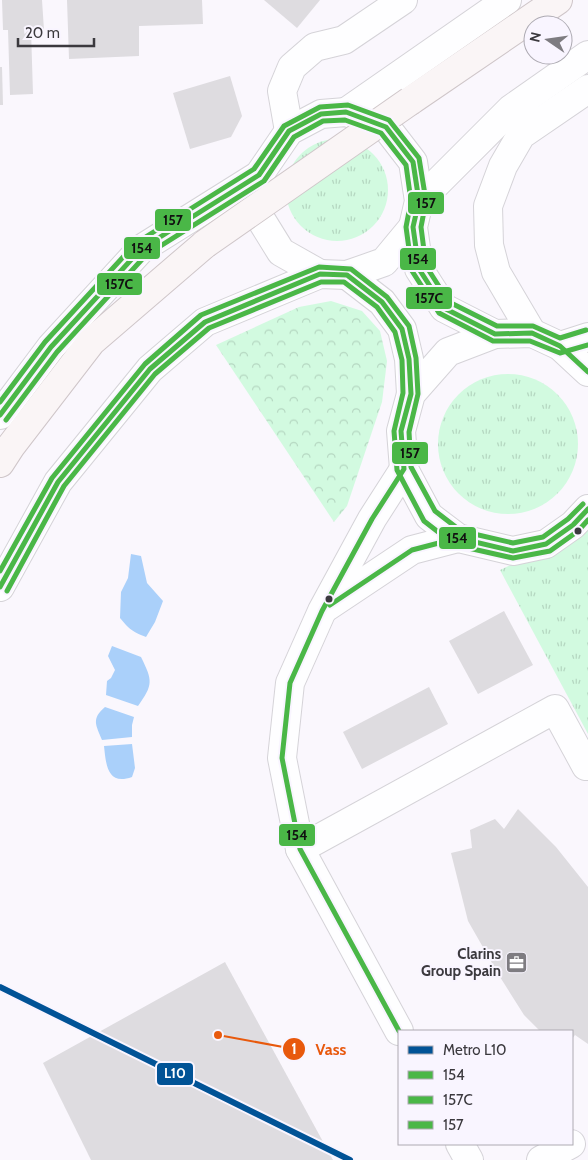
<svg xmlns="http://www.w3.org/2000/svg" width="588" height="1160" font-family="Cabin,sans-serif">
  <defs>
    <pattern id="grass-tufts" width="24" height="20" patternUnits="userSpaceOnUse" patternTransform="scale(1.25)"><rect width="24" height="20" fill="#d2fae0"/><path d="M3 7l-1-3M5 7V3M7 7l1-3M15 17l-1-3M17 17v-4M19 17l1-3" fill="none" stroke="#b5d7c1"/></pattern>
    <pattern id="park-crowns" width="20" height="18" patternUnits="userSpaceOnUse" patternTransform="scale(1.25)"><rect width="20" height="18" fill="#d2fae0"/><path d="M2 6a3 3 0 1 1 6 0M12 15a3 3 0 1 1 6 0" fill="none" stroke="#b5d7c1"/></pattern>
  </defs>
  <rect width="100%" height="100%" fill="#faf7fd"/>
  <g fill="url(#grass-tufts)">
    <circle cx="337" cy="190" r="51"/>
    <circle cx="508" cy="444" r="70"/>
    <path d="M588,528v206l-88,-164z"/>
  </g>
  <path fill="url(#park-crowns)" d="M331,301l31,10 18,20 7,30 -5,41 -35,104 -13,16 -118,-177 83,-38z"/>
  <g fill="#aad0fa">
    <path d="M131,554l10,2 6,27 16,18 -8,21 -9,15c-6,-2 -16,-7 -20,-12 -2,-2 -4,-5 -6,-7l1,-26 7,-14z"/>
    <path d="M112,646l29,11c12,24 12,28 -3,49l-32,-11 1,-14 4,-3 4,-8 -7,-14z"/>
    <path d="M105,707l29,10 -2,8v12l-30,3c-6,-15 -11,-21 3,-33z"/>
    <path d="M132,744l3,24 -3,9c-25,9 -26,-13 -28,-31z"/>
  </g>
  <g fill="#dedce0">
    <path d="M2,0h40l2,30h-13l2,64 -23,1 -2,-65h-5z"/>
    <path d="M67,0h135l1,24 -64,2v30l-70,3z"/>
    <path d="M264,0h56l-23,28z"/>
    <path d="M0,67h2l1,38h-3z"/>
    <path d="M230,76l12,40 -11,21 -41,12 -17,-56z"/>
    <path d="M504,611l29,54 -55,29 -29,-53z"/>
    <path d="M429,687l19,37 -86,45 -19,-37z"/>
    <path d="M518,809l38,38 32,40v157l-13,-9 -3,4v-8h-32l-16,-16 -24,-38 -32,-56 -17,-68 21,-5 -2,-18 25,-11 9,10z"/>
    <path d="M225,962l108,198h-242l-48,-97z"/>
  </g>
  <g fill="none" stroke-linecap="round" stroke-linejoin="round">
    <defs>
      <g id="minor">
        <path d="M346,112l161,-112"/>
        <path d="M289,131l-7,-40 10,-24 23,-20 29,-7 59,-40"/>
        <path d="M259,184l1,34 21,34 39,22"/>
        <path d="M419,201l92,-92 77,-54"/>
        <path d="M347,275l35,27 20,27 7,30 2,35"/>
        <path d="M532,333l-36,-61 -7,-27 -1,-39 15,-40 18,-31 67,-46"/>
        <path d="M560,346l28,-9"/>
        <path d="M588,372l-28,-26 -28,-13 -37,1 -47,18 -37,42 -10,37 3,38 25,47 29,22 55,13 33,-7 27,-19 15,-16"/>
        <path d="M0,415l51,-68 90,-98 118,-74 30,-44 32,-17 25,-2 40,15 27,35 6,39 -6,26 6,42 25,39 51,26"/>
        <path d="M0,587l58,-105 92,-113 55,-47 115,-48 27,1 37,-13 29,-35"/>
        <path d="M325,608l87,-58 46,-12"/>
        <path d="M300,849l255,-140 31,57"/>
        <path d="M399,1031l-99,-182 -18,-91 8,-75 32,-72 50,-92 32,-50"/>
        <path d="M460,1144l9,16"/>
        <path d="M541,1160l30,-16"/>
      </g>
      <g id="major">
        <path d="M410,101l148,-101"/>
        <path d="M0,463l11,-17 80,-104 114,-98"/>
      </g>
    </defs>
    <use href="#minor" stroke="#d5d3d8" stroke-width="30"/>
    <use href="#major" stroke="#cfc6c9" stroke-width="30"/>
    <use href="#minor" stroke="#fefeff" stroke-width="28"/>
    <use href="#major" stroke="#faf5f6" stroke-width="28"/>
    <defs>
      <path id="major-bridge" d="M205,244l205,-143"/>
    </defs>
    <use href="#major-bridge" stroke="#cfc6c9" stroke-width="30" stroke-linecap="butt"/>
    <use href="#major-bridge" stroke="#faf5f6" stroke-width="28"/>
    <defs>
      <g id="bus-1">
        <path d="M0,415l51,-68 90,-98 118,-74 30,-44 32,-17 25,-2 40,15 27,35 6,39 -6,26 6,42 25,39 51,26 37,-1 28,13 28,26"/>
        <path d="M0,587l58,-105 92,-113 55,-47 115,-48 27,1 35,27 20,27 7,30 2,35 -10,37 3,38 -32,50 -50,92 -32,72 -8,75 18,91 99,182"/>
        <path d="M330,605l82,-55 46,-12 55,13 33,-7 27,-19 15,-16"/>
      </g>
      <g id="bus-2">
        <path d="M6,420l51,-68 89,-97 118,-74 30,-44 29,-16 22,-1 36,13 25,32 5,36 -5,26 6,44 27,42 54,28h37l30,12 28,-8"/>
        <path d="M7,591l57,-105 91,-112 54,-46 112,-46h23l33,25 18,25 7,28 1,33 -9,38 3,39 27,51 31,24 58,13 37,-7 28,-20 10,-11"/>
      </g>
      <g id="bus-3">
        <path d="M0,402l45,-60 91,-99 118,-74 30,-43 36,-19 28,-2 41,15 30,38 7,43 -5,26 5,39 23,36 48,24h36l27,12 26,-8"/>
        <path d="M0,571l52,-93 93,-114 56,-49 118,-48 32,2 36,28 22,29 7,32 2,36 -9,38 2,35 24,44 26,20 52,12 30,-6 25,-18 15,-15"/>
      </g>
    </defs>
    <use href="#bus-1" stroke="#f9f5ff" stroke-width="9"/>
    <use href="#bus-2" stroke="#f9f5ff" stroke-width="9"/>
    <use href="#bus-3" stroke="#f9f5ff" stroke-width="9"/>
    <use href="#bus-1" stroke="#4ab747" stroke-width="5"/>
    <use href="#bus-2" stroke="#4ab747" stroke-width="5"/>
    <use href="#bus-3" stroke="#4ab747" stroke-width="5"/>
    <defs>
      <path id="metro-1" d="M0,987l350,173"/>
    </defs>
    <use href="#metro-1" stroke="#f9f5ff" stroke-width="10"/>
    <use href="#metro-1" stroke="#015396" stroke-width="6"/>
  </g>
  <defs>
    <symbol id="office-square" viewBox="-11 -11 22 22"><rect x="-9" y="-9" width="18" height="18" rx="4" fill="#7e7c81" stroke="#f9f5ff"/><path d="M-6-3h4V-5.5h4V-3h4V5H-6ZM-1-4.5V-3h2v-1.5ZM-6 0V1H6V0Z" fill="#fff"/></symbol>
  </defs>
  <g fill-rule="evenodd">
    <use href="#office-square" x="504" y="950" width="25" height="25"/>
  </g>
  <g fill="#3b393e" stroke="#f9f5ff" stroke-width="2">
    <circle cx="578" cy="531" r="4.5"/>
    <circle cx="329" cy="599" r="4.5"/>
  </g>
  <g text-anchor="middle" stroke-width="4" stroke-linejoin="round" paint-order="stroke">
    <g font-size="15" font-weight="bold" fill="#3b393e" stroke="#f9f5ff" text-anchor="end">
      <text x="501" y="959">Clarins<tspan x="501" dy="17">Group Spain</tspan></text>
    </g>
  </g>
  <path fill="none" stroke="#e8590c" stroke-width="2" d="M218 1035L294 1049"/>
  <g fill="#e8590c" stroke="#f9f5ff" stroke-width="2">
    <circle cx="218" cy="1035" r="5"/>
    <circle cx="294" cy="1049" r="12"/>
  </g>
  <g font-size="15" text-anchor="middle" font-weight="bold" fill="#fff">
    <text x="294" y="1054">1</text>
  </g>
  <g font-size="16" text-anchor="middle" font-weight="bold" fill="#e8590c" stroke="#f9f5ff" stroke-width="4" stroke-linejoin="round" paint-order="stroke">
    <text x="331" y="1055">Vass</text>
  </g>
  <g stroke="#f9f5ff" stroke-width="2">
    <rect x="407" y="191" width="38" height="24" rx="5" fill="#4ab747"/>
    <rect x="154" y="208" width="38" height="24" rx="5" fill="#4ab747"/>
    <rect x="123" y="236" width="38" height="24" rx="5" fill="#4ab747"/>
    <rect x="399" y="247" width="38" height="24" rx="5" fill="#4ab747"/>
    <rect x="96" y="272" width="47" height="24" rx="5" fill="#4ab747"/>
    <rect x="405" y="286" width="48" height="24" rx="5" fill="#4ab747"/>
    <rect x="391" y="441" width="38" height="24" rx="5" fill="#4ab747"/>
    <rect x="438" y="526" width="39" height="24" rx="5" fill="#4ab747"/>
    <rect x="278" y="823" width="38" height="24" rx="5" fill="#4ab747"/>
    <rect x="156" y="1062" width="38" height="24" rx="5" fill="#015396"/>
  </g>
  <g font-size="14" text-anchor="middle" font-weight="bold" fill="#fff">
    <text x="175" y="1078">L10</text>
  </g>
  <g font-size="14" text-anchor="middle" font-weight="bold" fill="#111">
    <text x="426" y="208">157</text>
    <text x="173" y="225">157</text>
    <text x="142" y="253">154</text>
    <text x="418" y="264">154</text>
    <text x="119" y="289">157C</text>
    <text x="429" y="303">157C</text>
    <text x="410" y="458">157</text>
    <text x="457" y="543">154</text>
    <text x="297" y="840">154</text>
  </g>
  <rect x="398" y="1030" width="175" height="115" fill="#f9f5ff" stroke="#adaab2"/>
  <rect x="408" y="1046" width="25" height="8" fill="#015396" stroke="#adaab2"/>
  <text x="443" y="1055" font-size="15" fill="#3b393e">Metro L10</text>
  <rect x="408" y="1071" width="25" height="8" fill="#4ab747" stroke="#adaab2"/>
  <text x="443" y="1080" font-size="15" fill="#3b393e">154</text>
  <rect x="408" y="1096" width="25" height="8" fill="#4ab747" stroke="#adaab2"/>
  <text x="443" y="1105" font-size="15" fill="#3b393e">157C</text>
  <rect x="408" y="1121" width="25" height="8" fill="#4ab747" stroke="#adaab2"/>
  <text x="443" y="1130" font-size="15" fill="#3b393e">157</text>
  <g transform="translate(548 40) rotate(283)"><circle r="24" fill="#f9f5ff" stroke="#adaab2"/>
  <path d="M0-4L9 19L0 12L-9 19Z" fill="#7e7c81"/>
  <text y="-8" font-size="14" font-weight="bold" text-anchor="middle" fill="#3b393e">N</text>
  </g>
  <path d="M18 38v8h76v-8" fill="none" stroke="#3b393e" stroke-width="2.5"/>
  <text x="25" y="38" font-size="15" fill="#3b393e" stroke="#f9f5ff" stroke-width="4" paint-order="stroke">20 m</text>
</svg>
